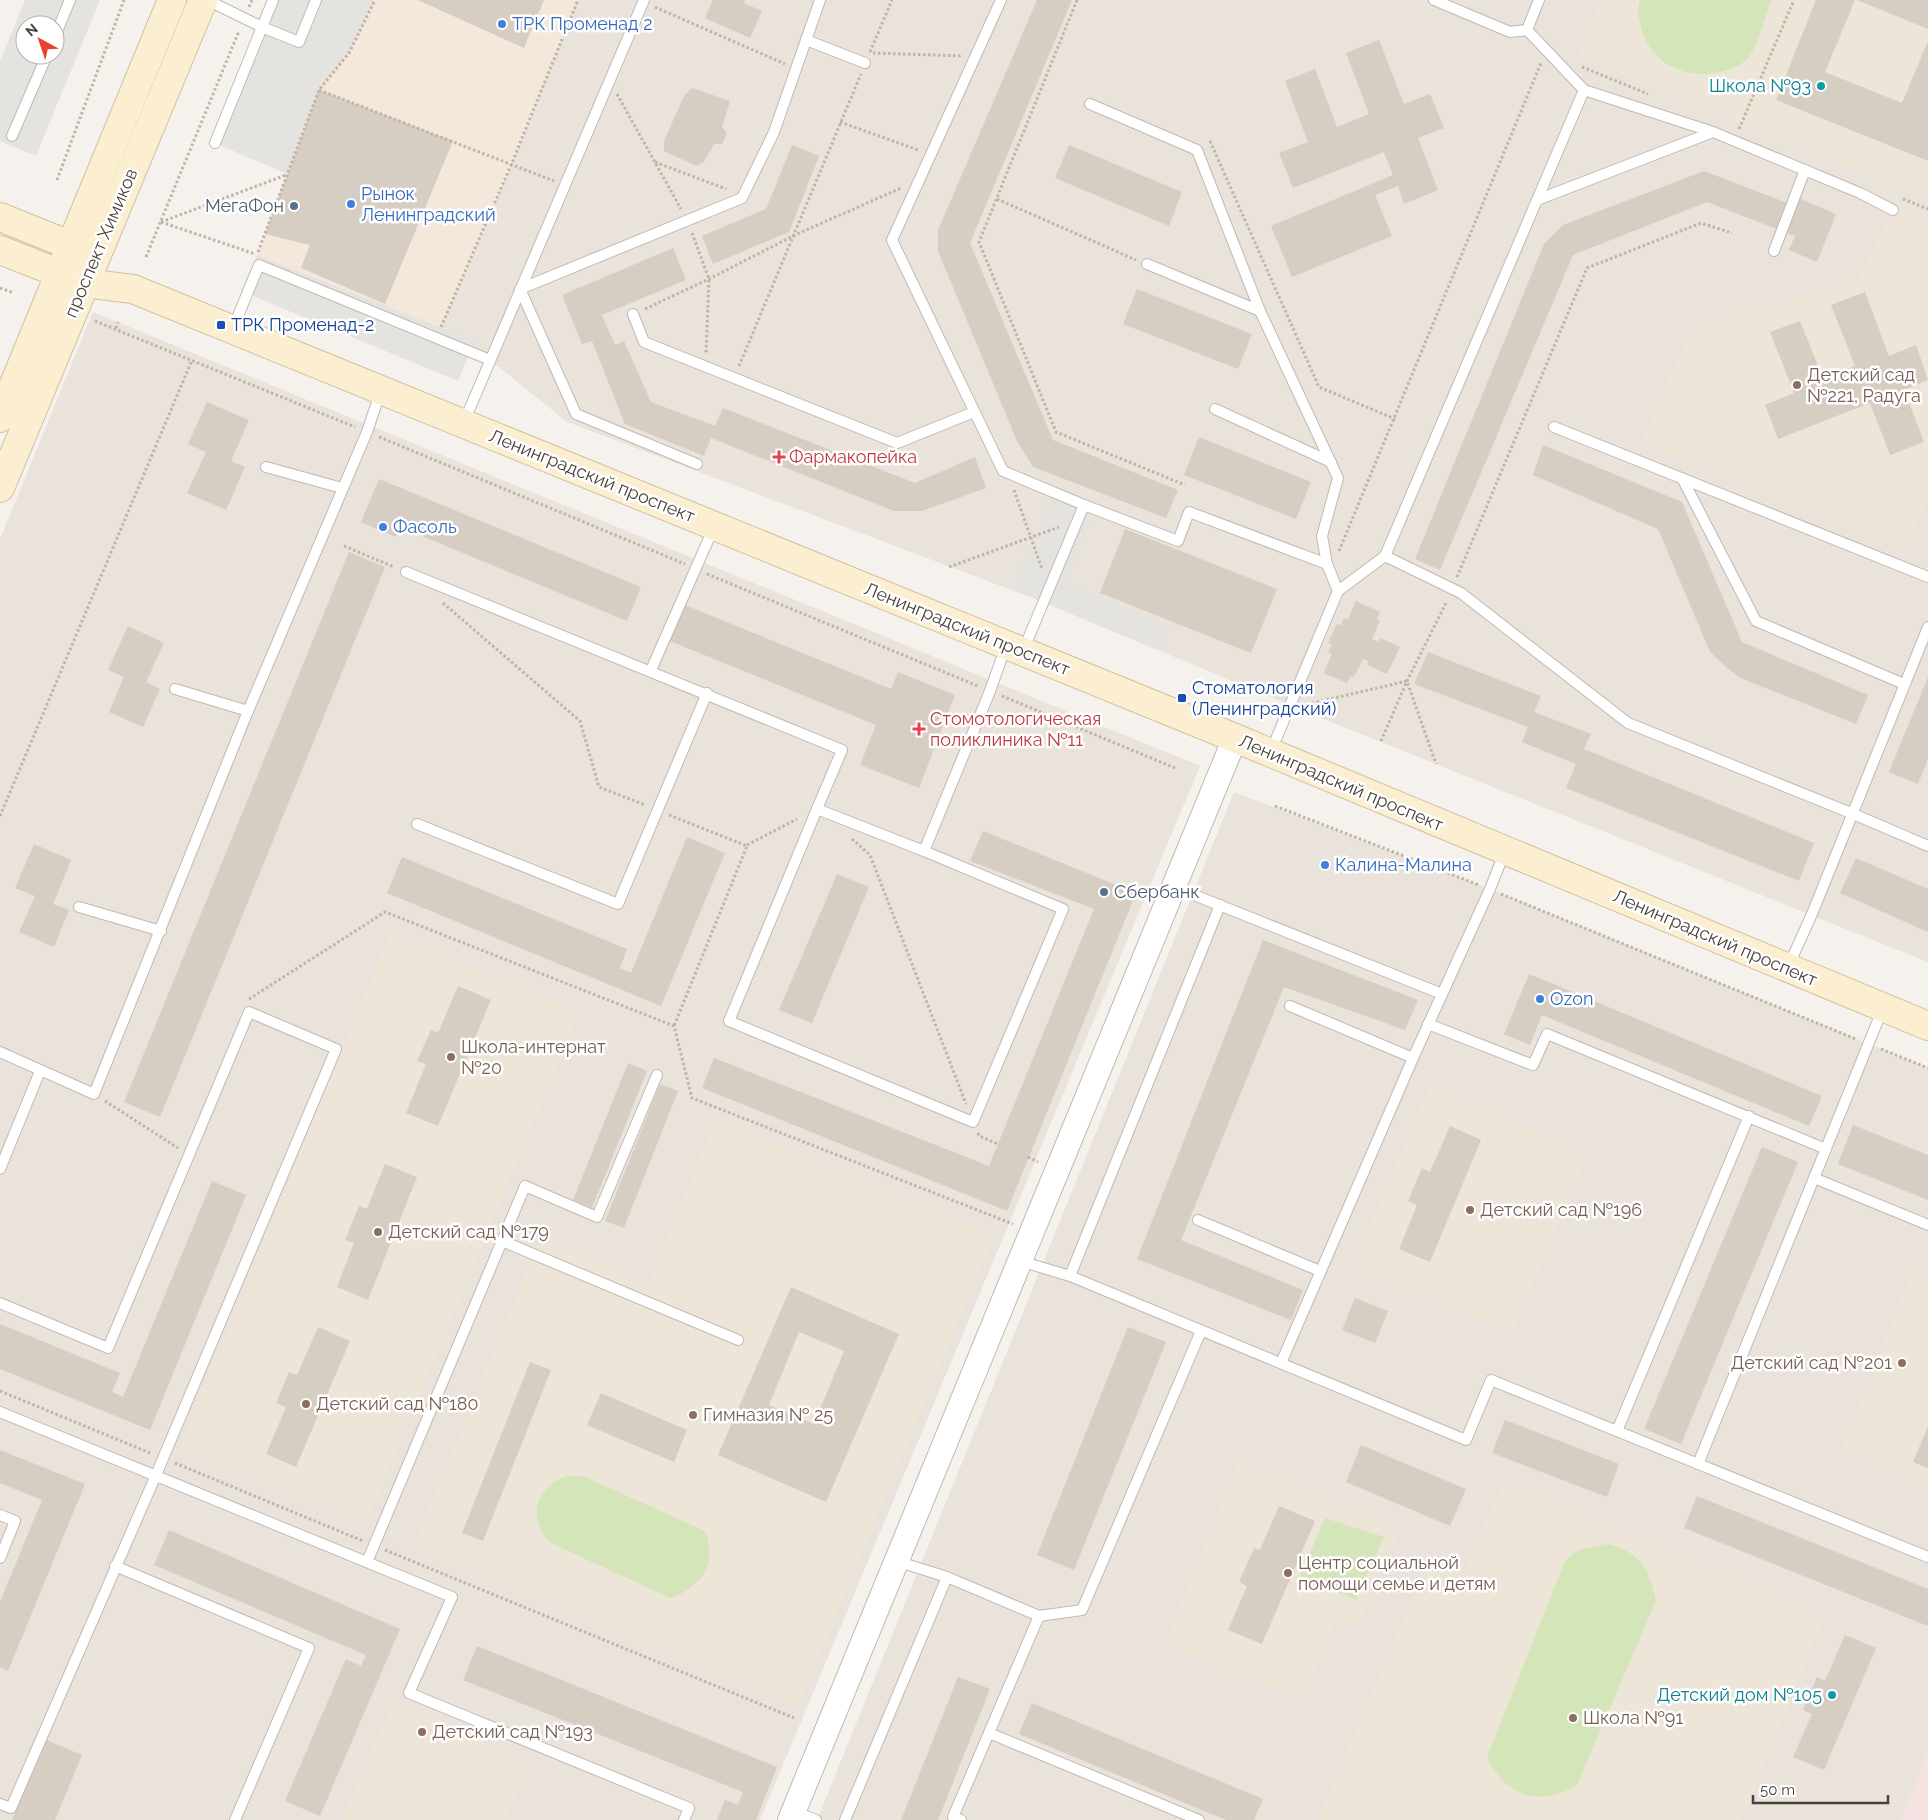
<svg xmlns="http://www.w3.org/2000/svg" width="1928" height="1820" font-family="Raleway,sans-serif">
  <rect width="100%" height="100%" fill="#f5f2ed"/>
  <g fill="#e9e3db">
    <path d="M578,0h1350v962l-617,-248 -268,-112 -476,-180 -77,-62 -50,-30 71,-165z"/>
    <path d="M93,312l1107,454 -440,1054h-760v-1281z"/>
    <path d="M1234,792l256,97 438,179v752h-1111z"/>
  </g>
  <path fill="#f4e8db" d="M375,0h203l-138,330 -183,-75 62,-165 30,-37z"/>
  <g fill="#ede5d8">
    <path d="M1601,0h327v201l-350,-145z"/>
    <path d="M1894,208l34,12v279l-23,52 -264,-108 51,-115 166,-49z"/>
    <path d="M390,934l190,77 -214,512 -186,-77z"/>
    <path d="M1430,1086l158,68 -77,180 -159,-68z"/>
    <path d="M716,1119l278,116 -196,471 -385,-159 127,-308 108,45z"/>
    <path d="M1913,1269l15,6v210l-87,-34z"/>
    <path d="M1239,1462l162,66 -43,98 -22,-8 -33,83 -139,-56z"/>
    <path d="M1504,1481l321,134 -84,205h-423l113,-266 34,15z"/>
    <path d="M394,1701l137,61 -26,58h-164z"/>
  </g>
  <path fill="#f4e3e2" d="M1928,1753v67h-28z"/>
  <g fill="#d5e5ba">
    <path d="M1640,0h132c-6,13 -15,47 -23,57 -8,9 -18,13 -29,15 -36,8 -71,-9 -79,-46 -3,-10 -5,-16 -1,-26z"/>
    <path d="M568,1475l17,2 120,54c13,34 -4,56 -35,67l-119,-55c-18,-16 -20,-41 -1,-58 5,-4 12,-7 18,-10z"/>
    <path d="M1325,1518l59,19 -28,63 -56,-24z"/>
    <path d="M1607,1544c34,8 42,25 49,57l-79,184c-37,24 -73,10 -90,-28l78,-196 13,-11z"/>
  </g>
  <g fill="#e5e3e0" fill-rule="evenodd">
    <path d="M25,0h75l-64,156 -36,-15v-80zM25,25h30v30h-30z"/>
    <path d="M273,0h102l-26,53 -30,37 -32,84 -72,-31z"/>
    <path d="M257,255l218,86 -17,40 -217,-90z"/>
    <path d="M1051,498l42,18 -28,67 105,44 -10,24 -148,-62z"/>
  </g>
  <g fill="#d6cdc3" fill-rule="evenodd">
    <path d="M418,0h126l-20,48z"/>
    <path d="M713,0h32l-1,3 18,8 -12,27 -45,-20z"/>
    <path d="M1037,0h35l-102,243 83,197 125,50 -12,28 -133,-51 -16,-26 -79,-190v-21z"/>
    <path d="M1816,0h39l-30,72 77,31 26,-62v120l-152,-61z"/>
    <path d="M1857,0h71v29z"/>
    <path d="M1379,40l25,64 26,-10 14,34 -26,10 20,52 -34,14 -6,-18 -23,9 17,41 -100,41 -21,-51 122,-51 -9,-23 -91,36 -14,-35 29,-11 -23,-61 30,-12 22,58 32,-13 -23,-61z"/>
    <path d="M692,88l38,13 -8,26 5,6 -5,11h-8l-10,18 -7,4 -33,-15v-10l20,-45z"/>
    <path d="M319,90l134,51 -68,163 -84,-36 9,-23 -45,-11z"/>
    <path d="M792,145l27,11 -30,76 -76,32 -11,-28 64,-27z"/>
    <path d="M1069,145l113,47 -13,34 -114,-48z"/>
    <path d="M1704,171l88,34 4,-8 40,17 -19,48 -28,-12 6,-14 -88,-34 -134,53 -133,315 -25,-11 129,-315 19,-19z"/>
    <path d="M673,248l13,32 -84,35 13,30 9,-4 27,61 64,24 8,-18 192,75 60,-26 11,31 -64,23h-28l-183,-73 -7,18 -79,-32 -33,-83 -10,3 -20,-49z"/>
    <path d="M1137,289l115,45 -14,35 -115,-45z"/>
    <path d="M1865,292l24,64 27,-11 12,35 -24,10 20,52 -34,13 -20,-52 -92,36 -13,-34 29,-12 -24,-61 30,-11 23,57 32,-12 -24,-61z"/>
    <path d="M207,402l42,18 -18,41 14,6 -19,43 -39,-17 19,-41 -18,-8z"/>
    <path d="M1199,437l112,45 -15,37 -112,-44z"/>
    <path d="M1543,445l139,57 60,140 126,53 -12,29 -116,-46 -14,-11 -16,-15 -52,-123 -125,-54z"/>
    <path d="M379,479l262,108 -14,34 -227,-94 -4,10 -35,-15z"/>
    <path d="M1125,529l152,60 -26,64 -151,-60z"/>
    <path d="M349,552l36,15 -225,550 -36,-15z"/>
    <path d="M1356,601l24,11 -3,7 3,1 -8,19 6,3 2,-4 20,9 -13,27 -20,-9 2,-4 -6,-2 -9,18 -3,-1 -4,7 -23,-10 8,-19 -4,-2 4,-8 -4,-1 9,-19 4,1 3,-7 4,1z"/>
    <path d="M685,605l206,84 7,-17 57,23 -36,93 -59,-23 16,-40 -206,-84z"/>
    <path d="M128,626l36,17 -18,39 14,7 -17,38 -34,-15 15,-35 -16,-7z"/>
    <path d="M1428,652l113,44 -7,16 57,22 -7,15 230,94 -15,38 -233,-93 10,-24 -54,-22 6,-15 -114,-43z"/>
    <path d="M1928,677v82l-10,25 -29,-12z"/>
    <path d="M983,831l153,62 -129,318 -305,-123 12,-30 275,108 105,-257 -124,-48z"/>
    <path d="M687,837l38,16 -64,153 -274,-113 15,-36 225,92 -7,19 11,5z"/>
    <path d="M34,844l37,16 -18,44 16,6 -15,37 -35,-15 16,-36 -20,-8z"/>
    <path d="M1856,858l72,31v43l-88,-39z"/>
    <path d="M837,874l32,13 -57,136 -33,-13z"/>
    <path d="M1263,940l155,60 -13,30 -121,-43 -103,253 122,50 -12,30 -154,-61z"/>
    <path d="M1529,974l293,122 -13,30 -267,-111 -12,30 -26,-11z"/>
    <path d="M458,986l33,14 -53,126 -32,-13 20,-49 -9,-3 14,-31 7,3z"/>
    <path d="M628,1063l19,8 -55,137 -19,-8z"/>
    <path d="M660,1084l18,7 -54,137 -19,-7z"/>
    <path d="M1853,1125l75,30v45l-90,-36z"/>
    <path d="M1450,1126l31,14 -51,122 -31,-13 18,-44 -9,-4 14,-33 8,4z"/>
    <path d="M1762,1147l36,15 -117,282 -37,-15z"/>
    <path d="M385,1164l32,13 -49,123 -31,-13 17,-44 -9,-3 14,-34 8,3z"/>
    <path d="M212,1181l34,14 -96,235 -150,-61v-45l120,49 -8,19 11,5z"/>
    <path d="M791,1287l108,47 -73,168 -108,-47zM799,1332l45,19 -30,73 -45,-19z"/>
    <path d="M1355,1298l33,13 -13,32 -33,-13z"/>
    <path d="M318,1327l32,14 -54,126 -30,-13 20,-47 -10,-4 13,-31 8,3z"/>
    <path d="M1128,1327l38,15 -92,228 -37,-15z"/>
    <path d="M530,1362l21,8 -68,171 -21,-8z"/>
    <path d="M601,1393l86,37 -13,32 -87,-37z"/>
    <path d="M1505,1420l114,44 -12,33 -115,-44z"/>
    <path d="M1928,1426v42l-15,-6z"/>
    <path d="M1361,1445l105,44 -16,37 -104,-44z"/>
    <path d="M0,1450l85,34 -77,187 -8,-4v-65l42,-102 -42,-17z"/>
    <path d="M1697,1496l231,93v37l-244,-98z"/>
    <path d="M1279,1506l36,15 -53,123 -34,-14 19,-44 -8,-4 15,-34 6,2z"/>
    <path d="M169,1530l231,99 -80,187 -35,-15 61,-142 15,7 5,-11 -212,-90z"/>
    <path d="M1845,1635l31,13 -52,122 -31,-13 19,-43 -9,-4 14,-33 8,4z"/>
    <path d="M477,1646l300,121 -21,53h-39l8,-20 13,5 5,-13 -280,-112z"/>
    <path d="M958,1677l32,12 -52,131h-37z"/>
    <path d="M1032,1703l231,96 -9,21h-28l-207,-86z"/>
    <path d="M46,1740l36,15 -27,65h-43z"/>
  </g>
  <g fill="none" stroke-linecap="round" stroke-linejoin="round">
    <defs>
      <g id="service">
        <path d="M207,0l55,27 37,15 17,-42"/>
        <path d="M1001,0l-109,240 111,231 81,34 -61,146"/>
        <path d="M1434,0l76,32 17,-2"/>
        <path d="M55,36l15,-36"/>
        <path d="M806,40l59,23"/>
        <path d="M1584,90l129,42"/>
        <path d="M1090,104l107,46 63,161 78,167 -16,58 5,28 11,27"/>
        <path d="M12,136l35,-81"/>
        <path d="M215,143l58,-143"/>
        <path d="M1537,200l47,-110 -57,-60 12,-30"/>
        <path d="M1774,251l31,-81"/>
        <path d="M1147,264l113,47"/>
        <path d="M633,314l11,28 253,101 77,-31"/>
        <path d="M233,328l26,-63 231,95"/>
        <path d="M1215,409l116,53"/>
        <path d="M464,422l180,-422"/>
        <path d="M1554,427l374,150"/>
        <path d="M697,464l-121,-50 -56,-125 222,-91 32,-66 46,-132"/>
        <path d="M266,467l76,21"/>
        <path d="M1682,478l74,143 148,63"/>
        <path d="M1084,505l94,36 11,-29 138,52"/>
        <path d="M1385,556l76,37 167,130 223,90 77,33"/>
        <path d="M406,572l436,178 -25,59 107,42 66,-160 16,-45"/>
        <path d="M651,670l63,-143"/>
        <path d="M175,689l73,22"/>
        <path d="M1271,751l67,-160 47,-35 152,-356 176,-68 147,61 33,17"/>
        <path d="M817,809l-88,212 244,101 90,-213 -139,-58"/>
        <path d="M417,824l201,80 89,-211"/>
        <path d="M1174,887l268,107"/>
        <path d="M79,907l82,24"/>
        <path d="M1788,967l24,-53 116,-287"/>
        <path d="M1290,1006l123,52"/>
        <path d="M1428,1024l105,41 14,-31 279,115"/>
        <path d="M0,1052l94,42 154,-383 119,-279 14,-42"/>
        <path d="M0,1169l40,-98"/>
        <path d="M1814,1178l114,47"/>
        <path d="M1198,1220l122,51"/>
        <path d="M502,1241l23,-55 72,31 60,-142"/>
        <path d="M1020,1261l50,15 396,164 25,-60 437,177"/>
        <path d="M1070,1276l150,-371"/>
        <path d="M0,1303l108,45 141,-336 87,37 -180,426 -145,333 -11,-4"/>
        <path d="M1281,1363l132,-305 77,-169 15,-38"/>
        <path d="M0,1412l452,185 -43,96 280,115 -5,12"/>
        <path d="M1617,1431l132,-315"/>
        <path d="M1698,1464l185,-456"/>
        <path d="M0,1515l15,6 -15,37"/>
        <path d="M896,1561l51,16 92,39 43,-6 119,-279"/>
        <path d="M367,1562l135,-321 236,99"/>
        <path d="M115,1566l194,82 -74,172"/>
        <path d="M989,1733l210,87"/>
        <path d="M793,1811l23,9"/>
        <path d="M845,1820l102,-243"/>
        <path d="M961,1820l-8,-3 86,-201"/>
      </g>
      <path id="tertiary" d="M790,1820l445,-1082"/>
      <g id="secondary">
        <path d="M0,217l87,35"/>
        <path d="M0,250l84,33 49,6 1102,449 693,288"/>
        <path d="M0,418l172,-418"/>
        <path d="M0,488l203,-488"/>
      </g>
    </defs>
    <use href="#service" stroke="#c0b9b0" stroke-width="12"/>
    <use href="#tertiary" stroke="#c0b9b0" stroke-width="26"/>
    <use href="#secondary" stroke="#d1c1a0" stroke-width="30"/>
    <g stroke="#c1b4a2" stroke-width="3" stroke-dasharray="2.5 2.5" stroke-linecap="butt">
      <path d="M1077,0l-98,242 77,190 129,53"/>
      <path d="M249,7l3,-7"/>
      <path d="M655,7l130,57"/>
      <path d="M870,52l22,-52"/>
      <path d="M873,53l89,3"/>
      <path d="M1582,67l66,27"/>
      <path d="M319,90l235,91"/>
      <path d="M617,94l64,115"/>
      <path d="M840,122l78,28"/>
      <path d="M1739,129l55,-129"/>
      <path d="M1210,141l109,246 76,32"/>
      <path d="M655,162l71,27"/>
      <path d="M57,180l67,-180"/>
      <path d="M997,199l139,61"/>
      <path d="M1903,199l25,10"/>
      <path d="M161,222l94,32"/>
      <path d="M161,222l125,-47"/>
      <path d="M692,233l17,46 -3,74"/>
      <path d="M258,252l61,-162 30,-37 26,-53"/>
      <path d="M146,257l93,-226"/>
      <path d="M0,288l14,5"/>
      <path d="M645,309l64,-30 86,-44 106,-47"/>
      <path d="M95,321l260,106"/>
      <path d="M441,327l70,-162 67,-165"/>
      <path d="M116,328l2,-6"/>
      <path d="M739,366l122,-292"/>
      <path d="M379,437l306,127"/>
      <path d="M1014,490l28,79"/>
      <path d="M344,546l50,21"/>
      <path d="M1339,551l202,-488"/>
      <path d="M949,567l110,-40"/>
      <path d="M707,574l271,112"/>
      <path d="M1457,577l130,-309 114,-45 31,10"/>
      <path d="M443,603l137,118 19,66 46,18"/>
      <path d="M1002,696l173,72"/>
      <path d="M1311,714l2,-11 94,-22 29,83"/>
      <path d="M1381,741l26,-60 40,-80"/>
      <path d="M1275,806l204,79"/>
      <path d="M669,815l78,31 -73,180"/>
      <path d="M0,816l192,-456"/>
      <path d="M852,839l18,16 96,249"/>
      <path d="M747,845l50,-26"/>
      <path d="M1501,894l355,145"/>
      <path d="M249,999l136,-87 289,114 18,72 321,126"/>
      <path d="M1881,1049l47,19"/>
      <path d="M105,1101l73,47"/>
      <path d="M978,1133l1,3 19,8"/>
      <path d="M1028,1157l10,5"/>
      <path d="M0,1391l150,62"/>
      <path d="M175,1463l188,78"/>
      <path d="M385,1550l409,168"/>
    </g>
    <use href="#service" stroke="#fff" stroke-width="10"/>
    <use href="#tertiary" stroke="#fff" stroke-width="24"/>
    <use href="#secondary" stroke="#fbeed1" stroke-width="28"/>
  </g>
  <g fill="#3f7fe0" stroke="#fff" stroke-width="2">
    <circle cx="502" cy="24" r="5"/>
    <circle cx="351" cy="204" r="5"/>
    <circle cx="383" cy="527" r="5"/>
    <circle cx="1325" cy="865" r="5"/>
    <circle cx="1540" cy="999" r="5"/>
  </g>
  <g fill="#0f9aa8" stroke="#fff" stroke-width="2">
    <circle cx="1821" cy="86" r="5"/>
    <circle cx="1832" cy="1695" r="5"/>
  </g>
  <g fill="#5c6f8a" stroke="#fff" stroke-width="2">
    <circle cx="294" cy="206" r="5"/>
    <circle cx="1104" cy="892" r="5"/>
  </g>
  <g fill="#1a4fb4" stroke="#fff" stroke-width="2">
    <rect x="216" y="320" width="10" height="10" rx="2.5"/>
    <rect x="1177" y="693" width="10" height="10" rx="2.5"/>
  </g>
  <g fill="#8d6e63" stroke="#fff" stroke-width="2">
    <circle cx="1797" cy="385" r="5"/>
    <circle cx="451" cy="1057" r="5"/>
    <circle cx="1470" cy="1210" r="5"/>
    <circle cx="378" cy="1232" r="5"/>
    <circle cx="1902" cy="1363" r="5"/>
    <circle cx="306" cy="1404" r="5"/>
    <circle cx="693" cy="1415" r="5"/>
    <circle cx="1288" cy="1573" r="5"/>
    <circle cx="1573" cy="1718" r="5"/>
    <circle cx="422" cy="1732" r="5"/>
  </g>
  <g fill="#e0444e" stroke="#fff" stroke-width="2">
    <path d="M776.5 449.5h5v5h5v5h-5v5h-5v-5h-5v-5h5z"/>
    <path d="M916.5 721.5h5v5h5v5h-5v5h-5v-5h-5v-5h5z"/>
  </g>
  <g text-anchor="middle" stroke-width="5" stroke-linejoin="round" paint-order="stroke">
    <g font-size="18" fill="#366cbe" stroke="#fff" text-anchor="start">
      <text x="512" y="30">ТРК Променад 2</text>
      <text x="361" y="200">Рынок<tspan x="361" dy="21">Ленинградский</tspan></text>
      <text x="393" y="533">Фасоль</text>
      <text x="1335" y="871">Калина-Малина</text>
      <text x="1550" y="1005">Ozon</text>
    </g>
    <g font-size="18" fill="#0d838f" stroke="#fff" text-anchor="end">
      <text x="1811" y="92">Школа №93</text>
      <text x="1822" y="1701">Детский дом №105</text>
    </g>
    <g font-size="18" fill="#4e5e75" stroke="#fff" text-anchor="end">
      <text x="284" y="212">МегаФон</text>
      <text x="1114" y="898" text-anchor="start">Сбербанк</text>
    </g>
    <g font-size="18" fill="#49423b" stroke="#fff">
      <text transform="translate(101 243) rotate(-67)" y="6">проспект Химиков</text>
      <text transform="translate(592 476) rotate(22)" y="6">Ленинградский проспект</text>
      <text transform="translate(967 629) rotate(22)" y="6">Ленинградский проспект</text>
      <text transform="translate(1341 783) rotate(23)" y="6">Ленинградский проспект</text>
      <text transform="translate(1715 938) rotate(23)" y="6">Ленинградский проспект</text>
    </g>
    <g font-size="18" fill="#164399" stroke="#fff" text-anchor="start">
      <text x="231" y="331">ТРК Променад-2</text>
      <text x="1192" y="694">Стоматология<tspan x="1192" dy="21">(Ленинградский)</tspan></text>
    </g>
    <g font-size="18" fill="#785e54" stroke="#fff" text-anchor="start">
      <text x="1807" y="381">Детский сад<tspan x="1807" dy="21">№221, Радуга</tspan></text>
      <text x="461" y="1053">Школа-интернат<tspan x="461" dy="21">№20</tspan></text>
      <text x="1480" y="1216">Детский сад №196</text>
      <text x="388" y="1238">Детский сад №179</text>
      <text x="1892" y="1369" text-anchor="end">Детский сад №201</text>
      <text x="316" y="1410">Детский сад №180</text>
      <text x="703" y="1421">Гимназия № 25</text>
      <text x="1298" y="1569">Центр социальной<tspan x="1298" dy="21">помощи семье и детям</tspan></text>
      <text x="1583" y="1724">Школа №91</text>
      <text x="432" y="1738">Детский сад №193</text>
    </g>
    <g font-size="18" fill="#be3a42" stroke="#fff" text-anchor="start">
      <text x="789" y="463">Фармакопейка</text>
      <text x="930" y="725">Стомотологическая<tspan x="930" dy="21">поликлиника №11</tspan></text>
    </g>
  </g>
  <g transform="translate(40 40) rotate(320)"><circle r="24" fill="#ffffff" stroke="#b6b3b1"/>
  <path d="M0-4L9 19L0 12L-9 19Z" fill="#e93e30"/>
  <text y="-8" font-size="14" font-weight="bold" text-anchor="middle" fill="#49423b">N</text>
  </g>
  <path d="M1753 1795v8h135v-8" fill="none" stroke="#49423b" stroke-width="2.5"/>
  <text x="1760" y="1795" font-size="15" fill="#49423b" stroke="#ffffff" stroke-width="4" paint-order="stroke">50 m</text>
</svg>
